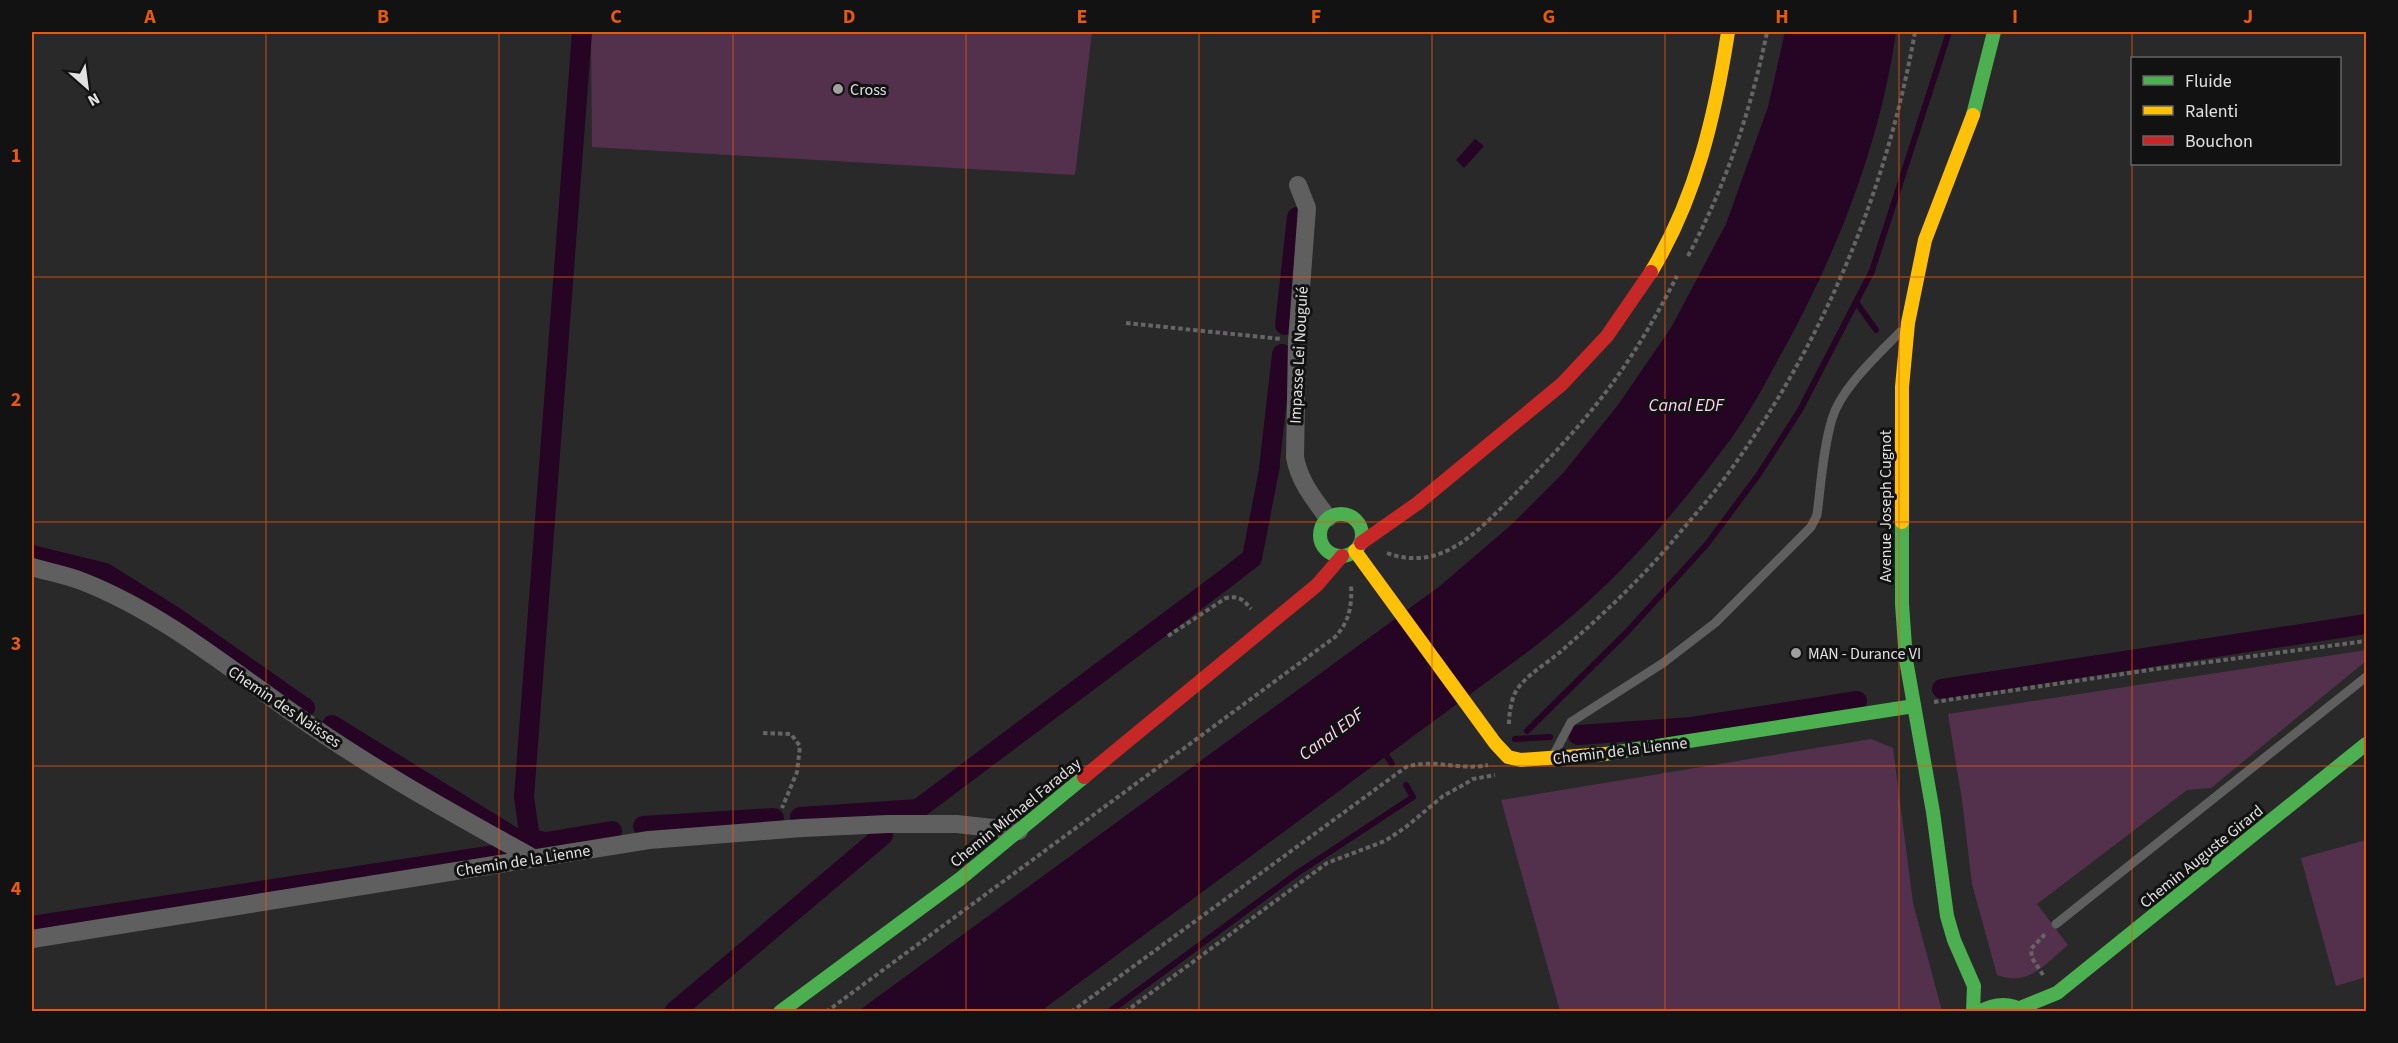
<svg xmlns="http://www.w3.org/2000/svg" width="2398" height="1043" font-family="'Source Sans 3',sans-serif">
  <rect width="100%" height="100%" fill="#2a292a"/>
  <g fill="#53314d">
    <path d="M591,32h501l-17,143 -483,-28z"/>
    <path d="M2366,650v11l-155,127 -24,2 -150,114 31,41c-23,19 -39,42 -71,30l-25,-91 -10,-84 -14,-86z"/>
    <path d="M1871,739l22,9 20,155 29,108h-382l-59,-211z"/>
    <path d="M2366,840v137l-30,9 -35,-128z"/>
  </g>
  <g fill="#260423">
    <path d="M1785,32h111c-16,114 -61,226 -117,326 -15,28 -31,57 -49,82 -41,55 -87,111 -137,157 -19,18 -39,34 -59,50l-493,364 -184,1 583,-426 71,-61 53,-53 54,-67 54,-79 54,-102 42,-117z"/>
    <path d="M1475,139l9,7 -20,22 -8,-8z"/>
  </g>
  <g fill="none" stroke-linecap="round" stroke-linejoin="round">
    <g stroke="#260423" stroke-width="6">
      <path d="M1856,302l20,28"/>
      <path d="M1527,731l100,-99 80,-88 52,-70 41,-64 72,-139 77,-239"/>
      <path d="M1515,739l35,-2"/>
      <path d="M1384,752l8,12"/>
      <path d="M1109,1012l187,-138 117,-77 -7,-12"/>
    </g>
    <g stroke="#260423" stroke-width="20">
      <path d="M582,32l-58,765 6,42 16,3 66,-11"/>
      <path d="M1285,325l12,-108"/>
      <path d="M1269,469l13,-115"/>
      <path d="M32,555l73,18 70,44 130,91"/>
      <path d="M1942,689l424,-65"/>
      <path d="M332,725l186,115 12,-1"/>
      <path d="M1578,735l113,-8 166,-26"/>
      <path d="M800,817l118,-8 311,-233 23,-18 18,-93"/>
      <path d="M643,826l131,-8"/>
      <path d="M32,926l476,-73"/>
      <path d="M674,1012l209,-177"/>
    </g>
    <g stroke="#666466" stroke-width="4" stroke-dasharray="4.5 3" stroke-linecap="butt">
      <path d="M1688,256c38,-71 63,-146 79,-224"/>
      <path d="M1126,323l155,16"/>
      <path d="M1387,553c18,7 39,7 57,-1 26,-11 48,-35 67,-54 38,-39 77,-79 108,-124 22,-31 41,-65 58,-98"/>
      <path d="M1168,636l58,-38c12,-3 18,2 25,11"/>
      <path d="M1934,702l222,-33 210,-28"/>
      <path d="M1509,724c0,-9 2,-23 6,-31 9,-17 30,-28 44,-40 39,-34 79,-71 113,-111 17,-21 36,-41 52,-63 98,-133 162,-285 191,-447"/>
      <path d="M763,733l28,1 9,12 -3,26 -15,36"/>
      <path d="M2043,975l-11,-17 -1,-9 15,-16"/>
      <path d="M2282,1010l1,2"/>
      <path d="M826,1012l509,-375c15,-16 17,-32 16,-53"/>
      <path d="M1071,1012l335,-245c27,-9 54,4 82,-2"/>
      <path d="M1125,1012l202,-149 58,-22 21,-14 37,-31 22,-12 8,-5 22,-4"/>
    </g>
    <g stroke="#605f60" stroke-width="9">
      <path d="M1553,756l18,-34 92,-59 52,-40 96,-96 6,-12c4,-31 6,-66 15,-96 9,-31 46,-64 68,-87"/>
      <path d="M2056,924l310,-247"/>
    </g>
    <g stroke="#605f60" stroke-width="18">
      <path d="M1298,185l9,23 -10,133 -2,116c4,24 19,42 33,61"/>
      <path d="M32,567c17,5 35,8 52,15 83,33 153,93 226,143 71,49 148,91 223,133"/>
      <path d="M32,939l617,-99 153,-12 86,-4h69l62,7"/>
    </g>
    <g stroke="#4caf50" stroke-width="14">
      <path d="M1973,115l21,-83"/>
      <circle cx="1341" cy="535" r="21"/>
      <path d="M1902,522v82l4,56 27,152 14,104 7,24 20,46 -1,26"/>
      <path d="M1605,754l309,-48"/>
      <path d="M2020,1008l37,-15 309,-249"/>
      <path d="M780,1012l180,-133 124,-102"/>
      <path d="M1979,1012c16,-9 31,-10 46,0"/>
    </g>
    <g stroke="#ffc107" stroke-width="14">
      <path d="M1651,272c45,-74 64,-156 77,-240"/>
      <path d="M1902,522v-135l6,-64 17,-83 48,-125"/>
      <path d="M1355,551l140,192 13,14 13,3 84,-6"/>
    </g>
    <g stroke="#c62828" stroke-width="14">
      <path d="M1361,543l57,-40 144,-119 45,-48 44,-64"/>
      <path d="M1084,777l233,-192 25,-29"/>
    </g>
  </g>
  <path fill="none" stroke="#e8590c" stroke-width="1.5" stroke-opacity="0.55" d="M266,32v980M499,32v980M733,32v980M966,32v980M1199,32v980M1432,32v980M1665,32v980M1899,32v980M2132,32v980M32,277h2334M32,522h2334M32,766h2334"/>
  <g fill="#a1a0a1" stroke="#131212" stroke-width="2">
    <circle cx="838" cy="89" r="6"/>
    <circle cx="1796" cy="653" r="6"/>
  </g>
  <g text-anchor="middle" stroke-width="6" stroke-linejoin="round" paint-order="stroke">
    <g font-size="16" fill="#e1e0e1" stroke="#131212" text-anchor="start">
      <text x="850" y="95">Cross</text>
      <text x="1808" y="659">MAN - Durance VI</text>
    </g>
    <g font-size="16" fill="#e1e0e1" stroke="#131212">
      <text transform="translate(1298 355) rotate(-87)" y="6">Impasse Lei Nouguié</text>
      <text transform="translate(1885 506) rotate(-90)" y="6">Avenue Joseph Cugnot</text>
      <text transform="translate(285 706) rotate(34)" y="6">Chemin des Naïsses</text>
      <text transform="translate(1620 750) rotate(-7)" y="6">Chemin de la Lienne</text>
      <text transform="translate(1015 812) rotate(-39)" y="6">Chemin Michael Faraday</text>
      <text transform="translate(2201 856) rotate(-39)" y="6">Chemin Auguste Girard</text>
      <text transform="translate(523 860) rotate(-9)" y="6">Chemin de la Lienne</text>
    </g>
    <g font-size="18" font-style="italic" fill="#fdd0f4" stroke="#131212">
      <text x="1686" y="411">Canal EDF</text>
      <text transform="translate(1331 734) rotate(-36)" y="6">Canal EDF</text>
    </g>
  </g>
  <rect width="2398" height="1043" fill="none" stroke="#131212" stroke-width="66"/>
  <rect x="2131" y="57" width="210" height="108" fill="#131212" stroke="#656465" stroke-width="1.5"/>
  <rect x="2143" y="76" width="30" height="9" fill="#4caf50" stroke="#656465" stroke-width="1.5"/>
  <text x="2185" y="87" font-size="18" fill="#e1e0e1">Fluide</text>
  <rect x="2143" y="106" width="30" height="9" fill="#ffc107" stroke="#656465" stroke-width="1.5"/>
  <text x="2185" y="117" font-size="18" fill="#e1e0e1">Ralenti</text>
  <rect x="2143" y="136" width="30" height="9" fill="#c62828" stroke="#656465" stroke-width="1.5"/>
  <text x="2185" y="147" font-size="18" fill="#e1e0e1">Bouchon</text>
  <g transform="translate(87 87) rotate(152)" stroke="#131212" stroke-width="4.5" paint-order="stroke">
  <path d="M0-4.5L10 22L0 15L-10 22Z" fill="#e1e0e1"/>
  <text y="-9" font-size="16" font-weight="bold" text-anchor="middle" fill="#e1e0e1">N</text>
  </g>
  <rect x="33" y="33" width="2332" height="977" fill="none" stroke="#e8590c" stroke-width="2"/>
  <g font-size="20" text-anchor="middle" font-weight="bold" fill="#e8590c">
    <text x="150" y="23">A</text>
    <text x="383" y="23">B</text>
    <text x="616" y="23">C</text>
    <text x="849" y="23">D</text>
    <text x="1082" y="23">E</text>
    <text x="1316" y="23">F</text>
    <text x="1549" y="23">G</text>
    <text x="1782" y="23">H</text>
    <text x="2015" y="23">I</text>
    <text x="2248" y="23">J</text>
    <text x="16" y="162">1</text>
    <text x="16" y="406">2</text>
    <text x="16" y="650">3</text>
    <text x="16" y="895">4</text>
  </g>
</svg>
